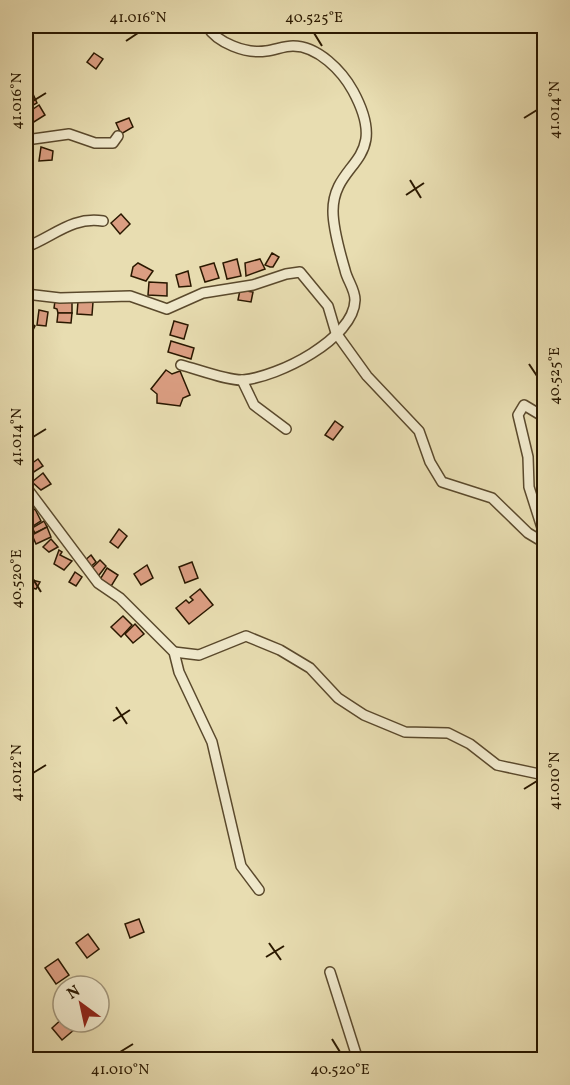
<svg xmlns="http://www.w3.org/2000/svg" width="570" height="1085" font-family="Vollkorn,serif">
  <rect width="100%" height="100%" fill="#e8ddb1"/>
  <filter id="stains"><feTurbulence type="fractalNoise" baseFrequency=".00333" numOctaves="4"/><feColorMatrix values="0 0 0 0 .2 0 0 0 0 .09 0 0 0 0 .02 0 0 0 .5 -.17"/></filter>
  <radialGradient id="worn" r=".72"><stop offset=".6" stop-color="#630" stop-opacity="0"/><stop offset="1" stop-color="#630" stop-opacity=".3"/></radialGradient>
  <g fill="#db9e82" stroke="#2a1800" stroke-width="1.5">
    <path d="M94,53l9,6 -7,10 -9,-7z"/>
    <path d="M33,94l4,9 -11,6v-11z"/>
    <path d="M39,105l6,10 -16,10 -3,-11z"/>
    <path d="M129,118l4,9 -12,7 -5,-11z"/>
    <path d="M41,147l12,4 -1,9 -13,1z"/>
    <path d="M121,214l9,10 -10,10 -9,-11z"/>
    <path d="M272,253l7,4 -6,10h-3l-5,-2z"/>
    <path d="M237,259l4,17 -14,3 -4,-16z"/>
    <path d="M260,259l5,10 -19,7 -1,-13z"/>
    <path d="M138,263l15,8 -7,10 -15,-5 2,-9z"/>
    <path d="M214,263l5,15 -14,4 -5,-15z"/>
    <path d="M188,271l3,15 -12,1 -3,-12z"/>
    <path d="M149,282l18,1v13l-19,-1z"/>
    <path d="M240,290l13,2 -2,10 -13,-2z"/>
    <path d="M55,301l17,1v11h-14l-1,-4 -3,-1z"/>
    <path d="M78,301l15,1 -1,13 -15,-1z"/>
    <path d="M39,310l9,2 -2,14 -9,-1z"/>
    <path d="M58,313h14l-1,10 -14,-1z"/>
    <path d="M26,315l7,5 -2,3 4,3 -2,4 -5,-3 -2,4z"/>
    <path d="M174,321l14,4 -4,14 -14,-4z"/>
    <path d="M171,341l23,7 -3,11 -23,-7z"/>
    <path d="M166,370l6,4 8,-3 10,24 -7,3 -3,8 -23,-3v-9l-6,-5z"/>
    <path d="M335,421l8,6 -10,13 -8,-5z"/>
    <path d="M27,456l4,8 7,-5 5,7 -17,11z"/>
    <path d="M43,473l8,11 -10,6 -9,-8z"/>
    <path d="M35,509l6,12 -14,9 -1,-16z"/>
    <path d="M44,521l3,6 -12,6 -3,-5z"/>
    <path d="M47,527l4,10 -15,7 -4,-9z"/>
    <path d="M119,529l8,7 -9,12 -8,-6z"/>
    <path d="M51,539l7,8 -9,5 -6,-5z"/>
    <path d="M59,550l3,2 -2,3 12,6 -8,9 -10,-6z"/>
    <path d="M91,555l5,7 -8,7 -5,-7z"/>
    <path d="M100,560l6,6 -10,13 -5,-10z"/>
    <path d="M192,562l6,16 -13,5 -6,-16z"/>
    <path d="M147,565l6,13 -12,7 -7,-11z"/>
    <path d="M107,568l11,7 -8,13 -11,-7z"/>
    <path d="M75,572l7,5 -6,9 -7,-4z"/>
    <path d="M32,580l8,2 -4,7 -6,-2z"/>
    <path d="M200,589l13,16 -24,19 -13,-16 10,-8 3,3 4,-3 -3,-3z"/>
    <path d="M123,616l9,9 -11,12 -10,-10z"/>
    <path d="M135,624l9,10 -11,9 -8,-9z"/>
    <path d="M139,919l5,13 -14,6 -5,-14z"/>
    <path d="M88,934l11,15 -12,9 -11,-15z"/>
    <path d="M58,959l11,16 -13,9 -11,-16z"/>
    <path d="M63,1018v4h5l7,7 -13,11 -10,-12z"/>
    <path d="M92,1053l11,1 -1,6h-11z"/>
  </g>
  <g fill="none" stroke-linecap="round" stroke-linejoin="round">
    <defs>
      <g id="street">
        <path d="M26,140l43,-6 26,9h18l5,-7"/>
        <path d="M26,247c27,-10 46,-31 77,-26"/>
        <path d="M26,294l34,4 70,-2 37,13 36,-16 50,-8 33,-11 14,-2 28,34 8,27 31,43 52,55 11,31 12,20 50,16 36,35 10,6 6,-5 -15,-47 -1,-30 -10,-42 6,-10 20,12"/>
        <path d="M181,365c16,4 47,16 62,15 35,-3 111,-41 112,-80 0,-11 -8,-20 -10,-30 -5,-17 -12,-41 -12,-59 0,-51 59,-48 20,-120 -11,-20 -35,-45 -60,-45 -9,0 -18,4 -27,5 -20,3 -49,-8 -59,-25"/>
        <path d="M242,380l12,25 32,24"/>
        <path d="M26,487l72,96 22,15 54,54 5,20 33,70 29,124 18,24"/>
        <path d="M174,652l25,3 47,-19 34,14 30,18 28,30 26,17 41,17 43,1 22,11 27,21 47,10"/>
        <path d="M330,972l28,88"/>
        <path d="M26,1044v-1"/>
      </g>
    </defs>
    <use href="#street" stroke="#5a492c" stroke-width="12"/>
    <use href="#street" stroke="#f0e9cc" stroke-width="9"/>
  </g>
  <path fill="none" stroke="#2a1800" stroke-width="2" d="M314,33l8,13M126,41l12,-8M33,101l13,-8M524,118l13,-8M410,180l11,18M406,195l18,-12M529,364l8,12M33,437l13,-8M33,579l8,13M116,707l11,17M113,721l17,-11M33,773l13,-8M524,789l13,-8M269,943l12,17M266,957l18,-11M332,1039l8,13M120,1052l13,-8"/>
  <rect width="570" height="1085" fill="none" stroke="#e8ddb1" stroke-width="66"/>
  <g transform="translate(81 1004) rotate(327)"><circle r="28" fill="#f0e9cc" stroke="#a1957a" stroke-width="1.5"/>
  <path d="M0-4.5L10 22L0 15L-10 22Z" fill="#8f2418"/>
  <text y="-9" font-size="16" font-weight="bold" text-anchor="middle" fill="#2a1800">N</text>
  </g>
  <rect x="33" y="33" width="504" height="1019" fill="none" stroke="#2a1800" stroke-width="2"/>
  <g font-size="15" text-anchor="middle" fill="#2a1800">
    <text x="138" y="22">41.016°N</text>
    <text x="314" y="22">40.525°E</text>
    <text transform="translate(16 101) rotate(-90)" y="5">41.016°N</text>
    <text transform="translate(554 110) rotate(-90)" y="5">41.014°N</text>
    <text transform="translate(554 376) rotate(-90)" y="5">40.525°E</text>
    <text transform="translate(16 437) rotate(-90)" y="5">41.014°N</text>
    <text transform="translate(16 579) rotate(-90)" y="5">40.520°E</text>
    <text transform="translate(16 773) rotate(-90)" y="5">41.012°N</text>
    <text transform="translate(554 781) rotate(-90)" y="5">41.010°N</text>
    <text x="120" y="1074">41.010°N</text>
    <text x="340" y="1074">40.520°E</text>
  </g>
  <rect width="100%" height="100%" filter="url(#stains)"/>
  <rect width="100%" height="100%" fill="url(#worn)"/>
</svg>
